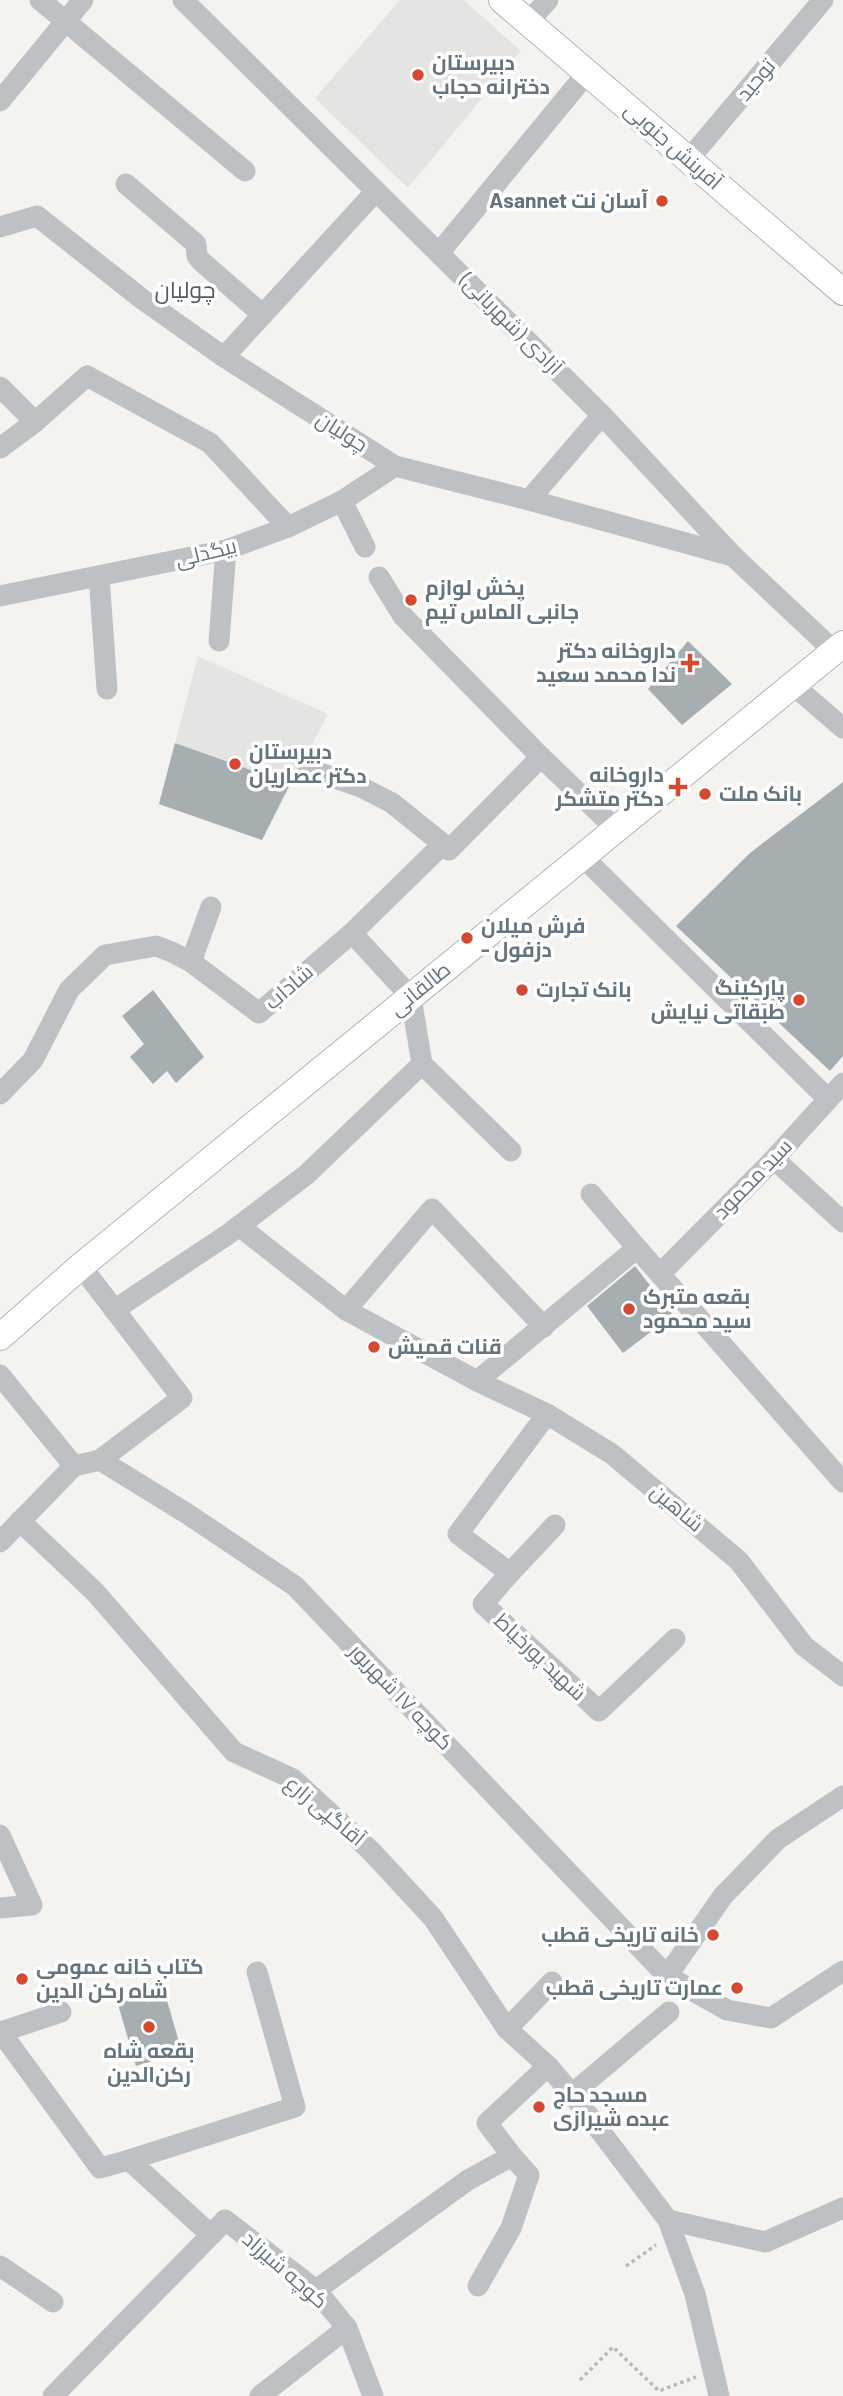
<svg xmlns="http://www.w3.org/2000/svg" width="843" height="2396" font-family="Barlow,Cairo,sans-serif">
  <rect width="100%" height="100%" fill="#f4f3f0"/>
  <g fill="#e4e5e3">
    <path d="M400,0h64l57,51 -113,137 -93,-90z"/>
    <path d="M198,656l130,58 -66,126 -103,-36z"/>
  </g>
  <g fill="#a7aeb2">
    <path d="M688,641l44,43 -50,41 -34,-36z"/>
    <path d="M175,743l115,41 -28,56 -103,-36z"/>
    <path d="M843,782v274l-13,15 -154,-145 74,-73z"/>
    <path d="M153,990l51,67 -28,26 -9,-12 -14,13 -23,-27 14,-13 -22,-28z"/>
    <path d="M635,1266l38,49 -50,38 -36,-47z"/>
    <path d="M163,1987l19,65 -46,14 -19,-65z"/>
  </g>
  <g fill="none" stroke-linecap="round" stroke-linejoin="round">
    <defs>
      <g id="major">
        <path d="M502,0l341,292"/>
        <path d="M0,1337l81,-71 762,-622"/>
      </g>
    </defs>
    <use href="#major" stroke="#b1b5b8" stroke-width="28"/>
    <g stroke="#b7babc" stroke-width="3.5" stroke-dasharray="3.5 3.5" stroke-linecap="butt">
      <path d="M626,2266l30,-21"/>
      <path d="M580,2380l33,-33 46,44 37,-14"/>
    </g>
    <g stroke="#bdc1c4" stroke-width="21">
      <path d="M40,0l205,171"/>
      <path d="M183,0l419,415 131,141 101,95"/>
      <path d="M528,22l20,-22"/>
      <path d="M0,101l83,-101"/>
      <path d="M689,159l134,-159"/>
      <path d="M126,184l70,60 1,12 4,5 61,53"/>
      <path d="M0,227l37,-11 105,83 82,58 171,109 134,34 204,56"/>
      <path d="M439,253l148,-180"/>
      <path d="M224,357l152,-166"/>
      <path d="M0,387l35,35"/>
      <path d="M0,448l35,-26 52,-46 123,67 78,84"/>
      <path d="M529,500l73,-85"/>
      <path d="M342,501l23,46"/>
      <path d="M99,576l8,113"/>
      <path d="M379,577l24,39 138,141 75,72"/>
      <path d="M0,596l226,-46 62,-23 54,-26 53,-35"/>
      <path d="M219,641l7,-91"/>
      <path d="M793,685l50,43"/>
      <path d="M308,769l53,18 31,16 51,41"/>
      <path d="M583,857l245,242"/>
      <path d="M191,962l20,-55"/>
      <path d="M422,1064l89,87"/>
      <path d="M0,1094l33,-34 36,-70 36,-35 51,-9 16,6 19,10 68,51 93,-80 91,-89 6,6 92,-93"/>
      <path d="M774,1159l69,63"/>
      <path d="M591,1194l46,54"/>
      <path d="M239,1226l107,84"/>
      <path d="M660,1274l114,-115 69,-76"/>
      <path d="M114,1310l113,-75 79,-60 116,-111 -11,-67 -59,-64"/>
      <path d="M544,1327l-112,-118 -86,101 131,71 70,33 65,40 127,107 65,85 39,30"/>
      <path d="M0,1375l74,91"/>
      <path d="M477,1381l160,-133 206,234"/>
      <path d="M547,1414l-89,120 52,39 -27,31 116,107 76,-72"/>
      <path d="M100,1460l86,53 109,73 372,390 60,34 44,8 72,-47"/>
      <path d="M20,1521l75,71 139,160 59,27 78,72 62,67 74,111 41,37 24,28 96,126 27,74 24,102"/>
      <path d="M0,1542l74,-76 26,-6 82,-62 -101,-132"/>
      <path d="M510,1573l45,-48"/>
      <path d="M0,1835l32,70 -32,3"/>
      <path d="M667,1976l56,-80 55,-57 65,-43"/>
      <path d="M507,2029l45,-47"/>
      <path d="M0,2031l100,137 29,-8 82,75 14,-15 91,70 31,38 26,68"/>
      <path d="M1,2032l60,-20"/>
      <path d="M572,2094l97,-82"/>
      <path d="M129,2160l166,-53 -38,-135"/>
      <path d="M668,2220l97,22 78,-34"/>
      <path d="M0,2266l53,36"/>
      <path d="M478,2286l33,-58 18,-53 -17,-19 -25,-33 61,-57"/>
      <path d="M316,2290l152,-110 44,-24"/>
      <path d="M53,2396l158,-161"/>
      <path d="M260,2396l87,-68"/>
    </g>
    <use href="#major" stroke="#fff" stroke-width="26"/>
  </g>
  <g fill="#d4492f" stroke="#fff" stroke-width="2.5">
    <circle cx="418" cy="75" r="7"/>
    <circle cx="662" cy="201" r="7"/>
    <circle cx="411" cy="600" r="7"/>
    <path d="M686.5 652.5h7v7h7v7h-7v7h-7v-7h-7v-7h7z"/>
    <circle cx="235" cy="764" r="7"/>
    <path d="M674.5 776.5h7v7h7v7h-7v7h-7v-7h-7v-7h7z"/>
    <circle cx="705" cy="794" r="7"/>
    <circle cx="467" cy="938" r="7"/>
    <circle cx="522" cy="990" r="7"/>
    <circle cx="799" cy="1000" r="7"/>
    <circle cx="629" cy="1309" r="7"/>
    <circle cx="374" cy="1347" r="7"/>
    <circle cx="713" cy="1935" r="7"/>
    <circle cx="22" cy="1979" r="7"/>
    <circle cx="737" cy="1988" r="7"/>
    <circle cx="149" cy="2027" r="7"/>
    <circle cx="539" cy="2107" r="7"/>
  </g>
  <g text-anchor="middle" stroke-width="7" stroke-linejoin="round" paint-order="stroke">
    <g font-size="21" font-weight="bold" fill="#65757e" stroke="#fff" text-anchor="start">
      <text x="432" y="70">دبیرستان<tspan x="432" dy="24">دخترانه حجاب</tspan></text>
      <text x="648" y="208" text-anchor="end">Asannet آسان نت</text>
      <text x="425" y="595">پخش لوازم<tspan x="425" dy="24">جانبی الماس تیم</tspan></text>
      <text x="676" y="658" text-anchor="end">داروخانه دکتر<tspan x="676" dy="24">ندا محمد سعید</tspan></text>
      <text x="249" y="759">دبیرستان<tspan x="249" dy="24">دکتر عصاریان</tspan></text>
      <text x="664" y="782" text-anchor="end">داروخانه<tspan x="664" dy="24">دکتر متشکر</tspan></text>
      <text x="719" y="801">بانک ملت</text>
      <text x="481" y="933">فرش میلان<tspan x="481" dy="24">- دزفول</tspan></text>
      <text x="785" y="995" text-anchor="end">پارکینگ<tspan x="785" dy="24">طبقاتی نیایش</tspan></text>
      <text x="536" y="997">بانک تجارت</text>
      <text x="643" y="1304">بقعه متبرک<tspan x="643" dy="24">سید محمود</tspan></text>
      <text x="388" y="1354">قنات قمیش</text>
      <text x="699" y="1942" text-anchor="end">خانه تاریخی قطب</text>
      <text x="36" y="1974">کتاب خانه عمومی<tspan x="36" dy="24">شاه رکن الدین</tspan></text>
      <text x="723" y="1995" text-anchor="end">عمارت تاریخی قطب</text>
      <text x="149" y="2058" text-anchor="middle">بقعه شاه<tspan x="149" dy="24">رکن‌الدین</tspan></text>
      <text x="553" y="2102">مسجد حاج<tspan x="553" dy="24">عبده شیرازی</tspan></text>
    </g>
    <g font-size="21" fill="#65757e" stroke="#fff">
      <text transform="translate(756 80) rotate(-50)" y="7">توحید</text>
      <text transform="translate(673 146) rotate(41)" y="7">آفرینش جنوبی</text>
      <text transform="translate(511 324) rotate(45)" y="7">آزادی (شهربانی)</text>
      <text transform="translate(342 432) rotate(32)" y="7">چولیان</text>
      <text transform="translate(206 553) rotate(-14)" y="7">بیگدلی</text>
      <text transform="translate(289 987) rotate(-41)" y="7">شاداب</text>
      <text transform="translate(420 989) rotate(-39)" y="7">طالقانی</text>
      <text transform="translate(753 1179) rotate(-46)" y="7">سید محمود</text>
      <text transform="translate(677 1508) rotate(40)" y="7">شاهین</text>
      <text transform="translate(540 1657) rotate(43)" y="7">شهید پورخیاط</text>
      <text transform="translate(401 1697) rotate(46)" y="7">کوچه ۱۷ شهریور</text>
      <text transform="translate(325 1811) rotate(40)" y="7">آقاگپی زارع</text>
      <text transform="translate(285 2270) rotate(41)" y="7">کوچه شیرزاد</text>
    </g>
    <g font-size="23" fill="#525e64" stroke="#fff">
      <text x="185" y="298">چولیان</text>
    </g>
  </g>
</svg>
